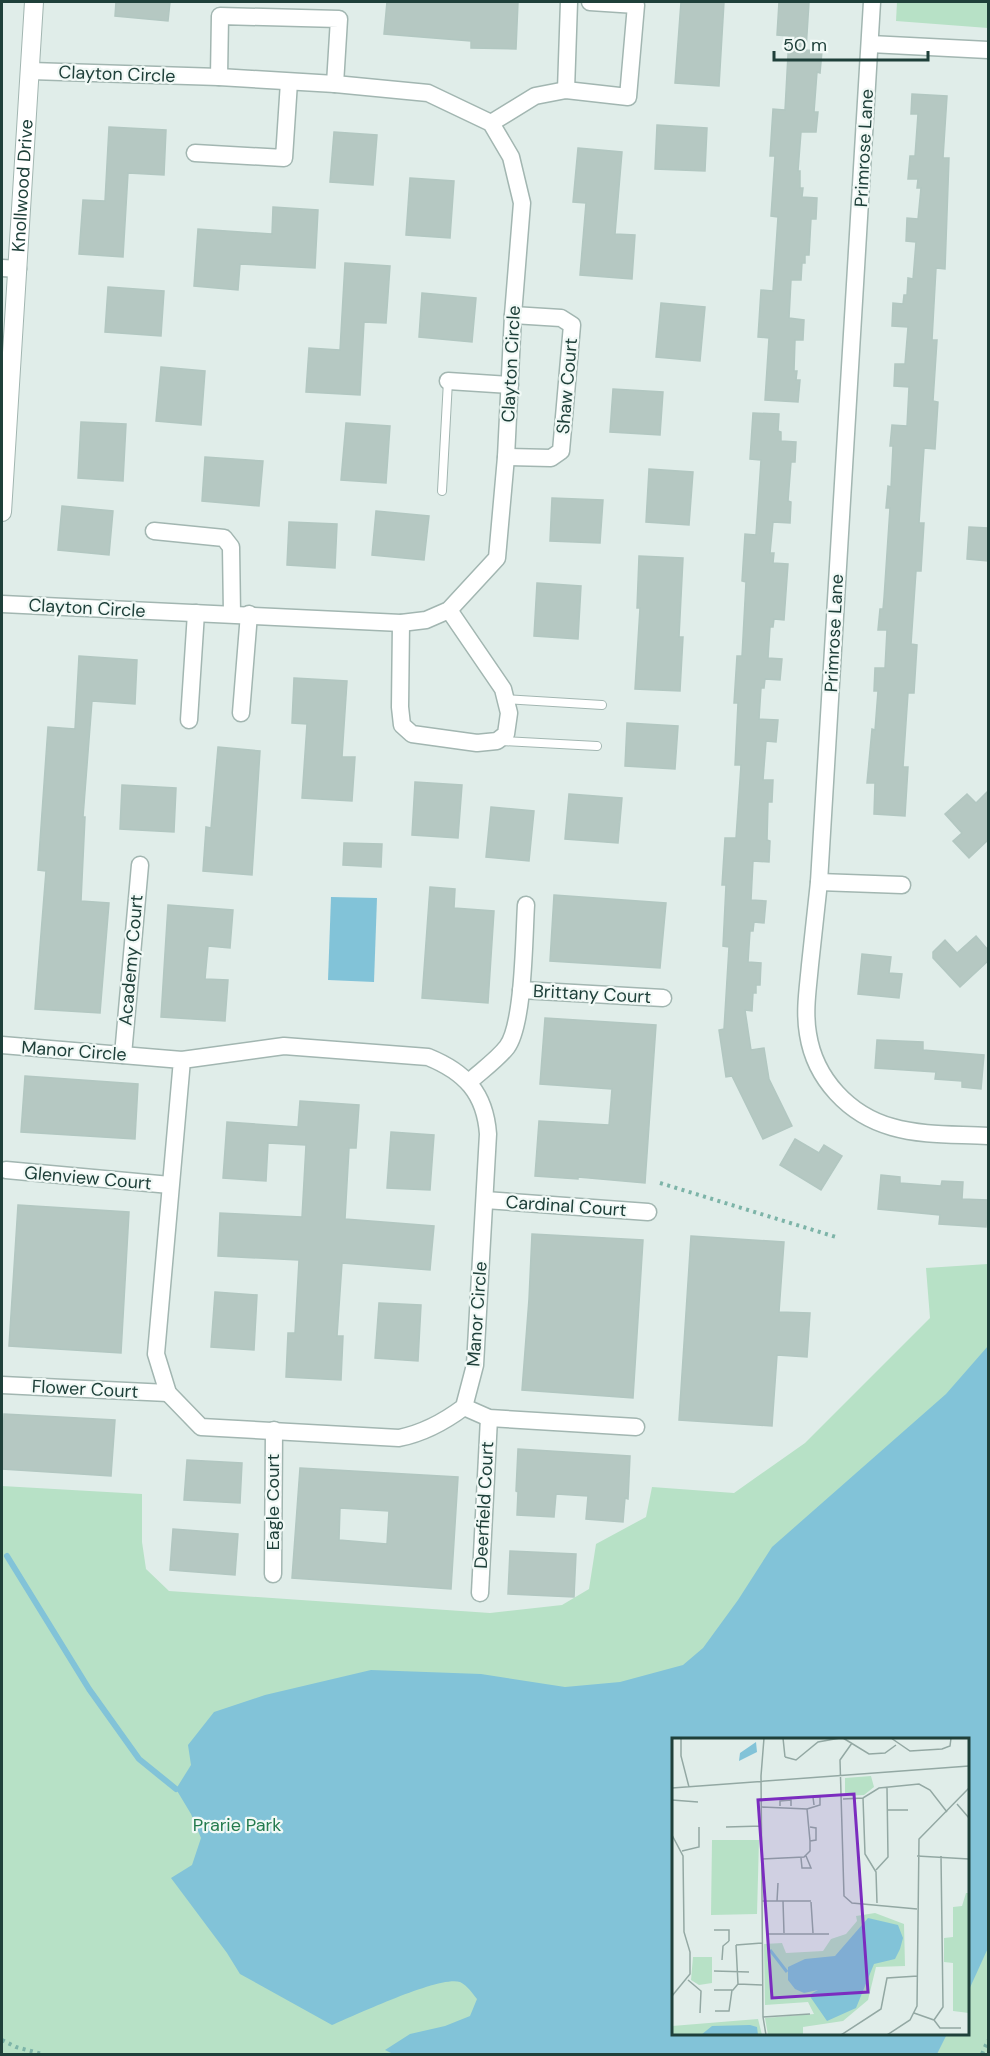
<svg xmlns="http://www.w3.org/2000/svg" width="990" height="2056" font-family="'DM Sans',sans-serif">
  <rect width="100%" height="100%" fill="#e0ede9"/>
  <g fill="#b7e1c6" fill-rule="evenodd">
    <path d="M897,2h91v26l-92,-7z"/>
    <path d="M988,1264v790h-986v-568l140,8v48l4,27 23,22 321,22 72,-8 27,-16 7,-45 50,-27 6,-30 82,6 71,-50 125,-125 -4,-50zM674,1740h294v294h-294z"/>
  </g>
  <g fill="#82c3d8">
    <path d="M331,897l46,1 -3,84 -46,-2z"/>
    <path d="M988,1346v602l-20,44v-252h-294v294h273l-10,20h-544l-8,-4 25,-16 35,-8 25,-10 7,-17c-4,-5 -10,-14 -17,-17 -20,-7 -104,33 -128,43l-92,-51 -13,-21 -56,-75 21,-13 9,-27 -10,-24 -15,-25 15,-24 -3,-20 26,-33 51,-17 106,-25 110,4 84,13 55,-5 63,-17 20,-17 35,-48 34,-53 174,-153z"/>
  </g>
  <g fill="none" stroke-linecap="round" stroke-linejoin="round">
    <path stroke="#82c3d8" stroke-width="6" d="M7,1556l82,133 50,70 37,30"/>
  </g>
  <g fill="#b5c8c2" stroke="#b2c7c1" stroke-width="1.5" fill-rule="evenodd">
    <path d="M116,2h54l-2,19 -53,-5z"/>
    <path d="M387,2h131l-2,47 -45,-1v-7l-87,-7z"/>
    <path d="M681,2h43l-5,84 -44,-3z"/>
    <path d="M779,2h30l-3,48 16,1 -2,22 -3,-1 -3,40h4l-2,20h-15l-3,39h2v17h3l-1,9 15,1 -1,21h-5l-2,36h-4v8h-3l-1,17h-10l-2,38 15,2 -1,20h-8l-1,31h3l-1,9h4l-2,22 -33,-2 4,-62 -11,-1 3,-47 12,1 5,-74 -7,-1 4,-60h-5l3,-47 12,1 4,-74 -12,-1z"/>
    <path d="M912,94l35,2 -4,62h6l-4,111 -9,-1 -4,72h5l-4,61 5,1 -3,47 -11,-1 -5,75h5l-3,48h-5l-5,73 6,1 -3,48h-6l-5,74h5l-3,49 -31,-2 1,-31h-8l5,-54 3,1 3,-39h-4l1,-23h10l2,-38h-9l2,-21h3l1,-11 6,-90h-4l2,-22 3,1 2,-41h-3l2,-21 15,1 2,-39 -15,-1 1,-22h10l3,-37 -16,-1 1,-23 10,1 1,-9h3l1,-17 5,1 3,-37 -10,-1 1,-23 11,1 3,-31h-4l1,-9h-10l2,-23h5l3,-42h-7z"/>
    <path d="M657,125l50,3 -2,43 -50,-2z"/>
    <path d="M109,127l57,3 -2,45 -36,-2 -5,84 -44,-3 4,-54 22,1z"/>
    <path d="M334,132l43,3 -4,50 -43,-3z"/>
    <path d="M578,148l44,4 -7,82 20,1 -3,44 -52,-4 6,-72 -13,-1z"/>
    <path d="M410,178l44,3 -4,57 -44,-3z"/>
    <path d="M273,207l45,3 -3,58 -75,-4 -2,26 -44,-4 4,-57 74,5z"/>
    <path d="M345,263l45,3 -4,57 -22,-1 -4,73 -54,-3 3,-44 31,2z"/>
    <path d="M108,287l56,4 -3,45 -56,-4z"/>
    <path d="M422,293l54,5 -4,44 -53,-5z"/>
    <path d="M661,303l44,4 -5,54 -44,-4z"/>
    <path d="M161,367l44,4 -4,54 -45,-4z"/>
    <path d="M613,389l50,3 -3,43 -50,-3z"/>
    <path d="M753,413l26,1 -1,17 3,1v9l15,1 -1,20h-4l-3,39 3,1 -1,21 -17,-1 -3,31h4l-1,10 15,1 -4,56 -10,-1 -1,8h-3l-2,31 14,1 -2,21 -15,-1 -1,9h-3l-2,31 19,1 -2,22 -10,-1 -3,39h10l-1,22h-4l-1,38 3,1 -1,21 -16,-1 -2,39 15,1 -2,22 -10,-1 -1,9h-3l-2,31 13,1 -1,22h-4v8h-3l-1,18 -7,-1 6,40 13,-2 5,31 23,47 -29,13 -31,-63 -6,1 -7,-47 5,-1 5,-82 -6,-1 3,-61h-4l3,-47h11l5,-73h-6l3,-62h-4l3,-47h5l4,-74 -4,-1 3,-47 11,1 5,-75 -11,-1z"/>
    <path d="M81,422l45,2 -3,57 -45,-3z"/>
    <path d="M346,423l44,3 -4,57 -45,-3z"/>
    <path d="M205,457l58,4 -4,45 -57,-5z"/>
    <path d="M649,469l44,3 -4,53 -43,-3z"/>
    <path d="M552,498l51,2 -3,43 -50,-2z"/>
    <path d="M62,506l51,5 -4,44 -51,-5z"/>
    <path d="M376,511l53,5 -5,44 -52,-5z"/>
    <path d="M289,522l48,2 -2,44 -48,-3z"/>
    <path d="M969,527l19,1v33l-21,-2z"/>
    <path d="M639,556l44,2 -4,79h4l-3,54 -45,-2 5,-81h-3z"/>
    <path d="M537,583l44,3 -3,53 -44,-3z"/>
    <path d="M79,656l58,4 -2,44 -43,-3 -9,116h2l-4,84 28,2 -9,110 -65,-4 11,-138 -8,-1 10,-143 27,2z"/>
    <path d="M294,678l53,3 -5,76h13l-3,44 -50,-3 5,-74 -15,-1z"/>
    <path d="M627,723l51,3 -3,43 -50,-3z"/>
    <path d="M218,747l42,4 -8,124 -49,-4 3,-44 5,1z"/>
    <path d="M415,782l47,3 -4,53 -46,-3z"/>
    <path d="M122,785l54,3 -2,44 -54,-3z"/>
    <path d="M988,791v49l-19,18 -16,-17 9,-8 -17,-19 22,-20 9,9z"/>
    <path d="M569,794l53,4 -4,45 -53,-4z"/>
    <path d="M491,807l43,4 -5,50 -43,-4z"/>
    <path d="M344,843l38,1 -1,23 -38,-2z"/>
    <path d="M430,887l25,2 -1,19 40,3 -6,92 -66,-5z"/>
    <path d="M554,895l112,8 -6,65 -110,-7z"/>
    <path d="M168,905l65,5 -3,38 -22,-2 -3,33 23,1 -3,41 -64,-4z"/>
    <path d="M976,936l12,14v11l-28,26 -27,-29v-6l12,-12 12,13z"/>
    <path d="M862,954l29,3 -2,16 13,1 -3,24 -41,-4z"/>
    <path d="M545,1018l111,7 -11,158 -67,-6v2l-43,-3 4,-55 70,4 3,-36 -72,-5z"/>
    <path d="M877,1040l46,2v8l61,5 -3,34 -19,-2v-6l-27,-2 1,-7 -61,-4z"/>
    <path d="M25,1076l113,8 -3,55 -114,-7z"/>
    <path d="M300,1101l59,4 -3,43h-7l-4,71 89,7 -4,44 -88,-7 -5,73h6l-2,44 -55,-3 2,-44h7l4,-73 -81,-4 2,-43 82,4 4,-72 -38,-2 -2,38 -43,-3 4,-56 71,5z"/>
    <path d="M391,1132l43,3 -4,55 -43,-2z"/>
    <path d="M795,1139l24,14 5,-8 18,11 -21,34 -41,-25z"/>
    <path d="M881,1175l19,2v6l41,3 1,-5 21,1 -1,17 26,1 -2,27 -47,-3 1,-9 -62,-6z"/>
    <path d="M18,1205l111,7 -8,141 -112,-7z"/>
    <path d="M532,1234l111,6 -10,158 -111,-8 7,-91z"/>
    <path d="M691,1236l93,6 -5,70 31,1 -3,44 -30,-2 -5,71 -93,-6z"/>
    <path d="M215,1292l42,3 -3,55 -43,-3z"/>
    <path d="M379,1303l42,2 -3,56 -43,-3z"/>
    <path d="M4,1414l111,6 -4,56 -109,-7z"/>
    <path d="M518,1449l112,7 -2,43 -3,-1 -2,24 -37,-3 2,-23 -32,-2 -2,23 -37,-2 1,-23 -2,-1z"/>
    <path d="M187,1460l55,3 -2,40 -56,-3z"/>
    <path d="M300,1468l158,9 -7,112 -159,-11zM340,1508l49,3 -2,33 -48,-4z"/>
    <path d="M173,1529l65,5 -3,41 -65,-5z"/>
    <path d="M510,1551l66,3 -2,43 -66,-3z"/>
  </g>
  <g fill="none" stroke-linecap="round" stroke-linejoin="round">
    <defs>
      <g id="service">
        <path d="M442,491l6,-110"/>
        <path d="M505,699l97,6"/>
        <path d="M501,741l96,5"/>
      </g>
      <g id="minor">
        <path d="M872,2l-53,880c-3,28 -6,55 -9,83 -2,23 -6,46 -2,69 7,45 41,81 84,93 31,9 65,7 96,9"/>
        <path d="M870,44l118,6"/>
        <path d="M219,77l1,-61 119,3 -4,65"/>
        <path d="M566,90l3,-88"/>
        <path d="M491,123l44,-27 31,-6 62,7 8,-92 -46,-3"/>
        <path d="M195,153l89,5 5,-76"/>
        <path d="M2,268l16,1"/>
        <path d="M448,381l62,4"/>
        <path d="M506,457l45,1 10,-7 11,-126 -11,-7 -48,-3"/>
        <path d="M154,531l70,7 7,9 1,67"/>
        <path d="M2,604l399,19 25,-3 23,-10 48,-52 9,-101 7,-142 9,-112 -11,-46 -20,-34 -63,-30 -93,-9 -116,-7 -188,-6"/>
        <path d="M401,623l-1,84 2,18 10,9 65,9 20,-2 9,-7 3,-21 -6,-24 -54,-79"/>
        <path d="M241,713l8,-99"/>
        <path d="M189,720l7,-107"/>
        <path d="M819,882l83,3"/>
        <path d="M521,990l142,8"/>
        <path d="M2,1045l180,15 102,-14 144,11c37,15 57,36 60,77l-13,231 -11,42c-20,15 -40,26 -65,31l-198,-11 -33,-34 -12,-39 26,-294"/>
        <path d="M123,1055l17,-190"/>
        <path d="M469,1082c12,-11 28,-22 38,-35 17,-23 17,-111 19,-142"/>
        <path d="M6,1170l164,15"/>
        <path d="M485,1200l163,12"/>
        <path d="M2,1385l166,8"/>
        <path d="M464,1407l25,11 147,9"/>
        <path d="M273,1574l1,-144"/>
        <path d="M480,1593l9,-175"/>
      </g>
      <g id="tertiary">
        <path id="s1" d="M2,512l32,-510"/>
      </g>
    </defs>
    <use href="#service" stroke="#a2b6b1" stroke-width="10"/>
    <use href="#minor" stroke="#a2b6b1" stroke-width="19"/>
    <use href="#tertiary" stroke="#a2b6b1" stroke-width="20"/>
    <g stroke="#7db4a8" stroke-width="4" stroke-dasharray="3 4.5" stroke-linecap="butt">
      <path d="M660,1183l176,54"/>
      <path d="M2,2040l14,7 26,7"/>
      <path d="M982,2054l6,-14"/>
    </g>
    <use href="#service" stroke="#fff" stroke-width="8"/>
    <use href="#minor" stroke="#fff" stroke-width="16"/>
    <use href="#tertiary" stroke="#fff" stroke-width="18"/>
  </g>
  <g text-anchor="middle" stroke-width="4.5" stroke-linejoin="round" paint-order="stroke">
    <g font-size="18" fill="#1f403a" stroke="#f1f9f6">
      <text transform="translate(117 74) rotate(2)" y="6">Clayton Circle</text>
      <text transform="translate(864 148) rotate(-87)" y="6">Primrose Lane</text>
      <text dy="6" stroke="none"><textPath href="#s1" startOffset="327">Knollwood Drive</textPath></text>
      <text transform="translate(511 364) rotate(-87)" y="6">Clayton Circle</text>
      <text transform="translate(567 386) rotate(-85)" y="6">Shaw Court</text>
      <text transform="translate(87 608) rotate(3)" y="6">Clayton Circle</text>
      <text transform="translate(834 633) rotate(-87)" y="6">Primrose Lane</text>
      <text transform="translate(131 960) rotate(-85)" y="6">Academy Court</text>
      <text transform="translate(592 994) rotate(3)" y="6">Brittany Court</text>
      <text transform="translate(74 1051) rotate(4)" y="6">Manor Circle</text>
      <text transform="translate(88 1178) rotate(5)" y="6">Glenview Court</text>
      <text transform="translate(566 1206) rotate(4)" y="6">Cardinal Court</text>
      <text transform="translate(477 1314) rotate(-86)" y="6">Manor Circle</text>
      <text transform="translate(85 1389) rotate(3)" y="6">Flower Court</text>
      <text transform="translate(273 1502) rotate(-90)" y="6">Eagle Court</text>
      <text transform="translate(484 1505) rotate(-87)" y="6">Deerfield Court</text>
    </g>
    <g font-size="18" fill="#247b4e" stroke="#f1f9f6">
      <text x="237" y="1831">Prarie Park</text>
    </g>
  </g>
  <g transform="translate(672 1738)">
    <rect width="297" height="297" fill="#e0ede9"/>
    <path d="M199,38l3,11 -10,8 -19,1v-18zM40,102h47l-2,74 -46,1zM294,155h3v120l-16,-2v-48l-9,-1v-24l9,-1v-30l9,-1zM203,175l29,11 1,42 -29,1 -8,33 -25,21 -40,6v8h-35l-3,-17 49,-4 -6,-12 -43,3 -1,-61 18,-1 4,10 37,-2 8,-12 15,-5 11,-13 -1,-5zM21,219h19v26l-13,2 -8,-5zM86,281l4,16h-90v-9z" fill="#b7e1c6"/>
    <path d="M84,4l1,10 -18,9 1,-8zM196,180l30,7 5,13 -3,11 -5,10 -21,5 -18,44 -29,13 -18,-26 9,-5 -14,3 -9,-4 -7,-9v-13l17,-8 30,-3zM78,287l7,2 1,8h-57l11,-9z" fill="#82c3d8"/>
    <path fill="none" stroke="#82c3d8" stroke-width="3" d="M98,212l17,22"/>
    <path fill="none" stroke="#93a8a3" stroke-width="1.5" d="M9,0v18l8,31M92,0l-3,38 2,241 3,18M111,0l2,19M171,0l26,16 16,-1 11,-8M219,0l19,13 32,-2 8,-3 1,-8M180,5l-12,17 4,136 8,7 65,6M113,19l11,3 22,-18 22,-4M0,50l297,-22M191,60l2,56 11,18 1,31M171,61l20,-1 16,-10 40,-4 11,6 17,22M0,62l26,2M285,66l12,14M108,68v-5l11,-1v6M90,69l45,2 3,32v10l-6,6 -42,2M135,71l13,-4v-8h-7l1,8M216,72h20M54,89l36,-1M138,89l6,1v12l-6,1M0,97l11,21 1,76 6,20v22l-18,22M10,113l17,-4v-20M245,118l52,3M129,120l1,10h9l-5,-12M204,132l12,-13 -1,-69M90,163h49M105,163l1,-18M111,163l1,32M139,164l2,31M42,192h15v11M96,196h61M64,207l2,39M64,207l26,-2M50,222l1,-14 6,-5M42,233l35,1M16,242l13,11 -1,22M66,246l24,1M42,252h19l5,-6M43,273h14l3,-21M242,275l20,7 9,-13 -2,-151M91,279l47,-3M262,282l6,8h21M169,297l40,-26 6,-31 31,-2M215,297l23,-15 7,-14 2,-167 50,-51"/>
    <path fill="#7b2cbf" fill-opacity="0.15" stroke="#7b2cbf" stroke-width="3" d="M182,56l14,198 -96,6 -14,-198z"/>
    <rect width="297" height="297" fill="none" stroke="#1f403a" stroke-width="3"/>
  </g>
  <rect width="990" height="2056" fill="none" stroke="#1f403a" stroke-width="6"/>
  <path d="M774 51v9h154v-9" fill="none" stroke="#1f403a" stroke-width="3"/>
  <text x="783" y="51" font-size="18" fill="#1f403a" stroke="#f1f9f6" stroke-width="4.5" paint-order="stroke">50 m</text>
</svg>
